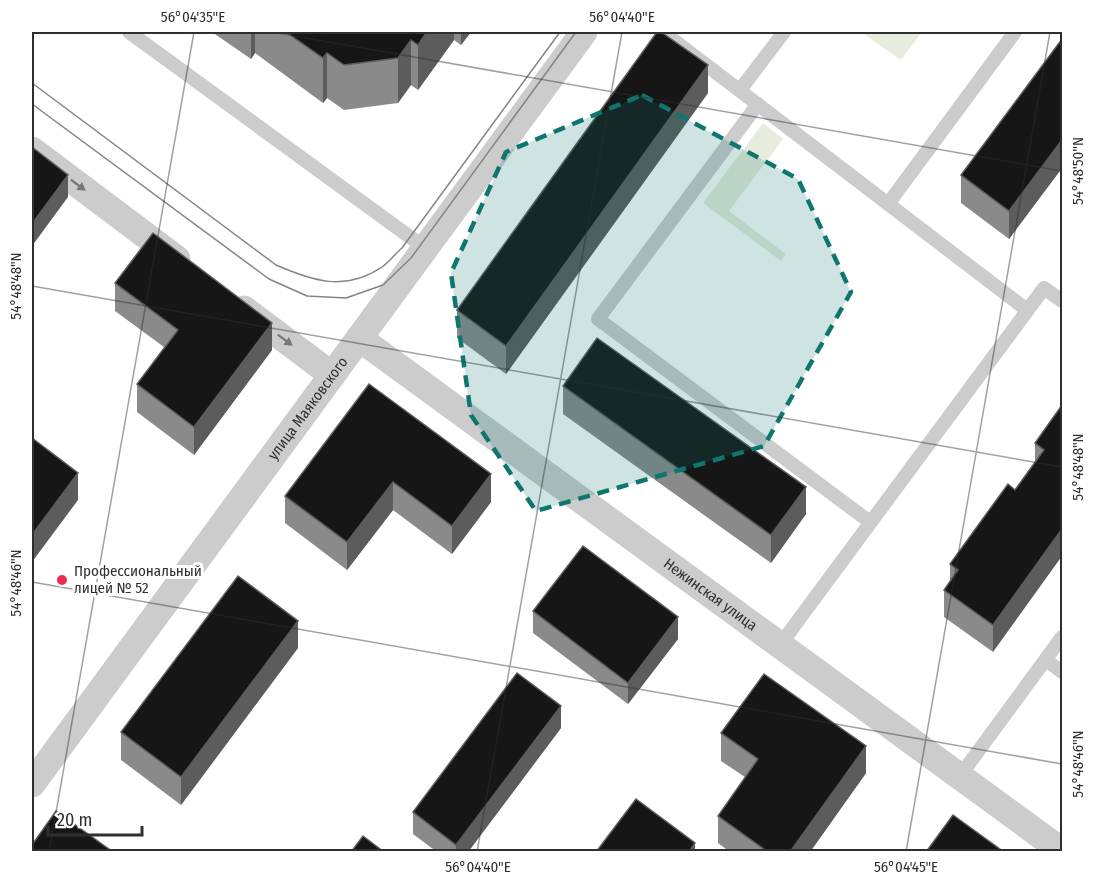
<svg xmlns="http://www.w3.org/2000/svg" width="1094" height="883" font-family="'Fira Sans Condensed',sans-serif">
  <rect width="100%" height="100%" fill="#fff"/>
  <g fill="#e7ecdc">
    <path d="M861,32h61l-21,28z"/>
    <path d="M763,123l20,16 -54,72 57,43 -5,7 -78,-58z"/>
  </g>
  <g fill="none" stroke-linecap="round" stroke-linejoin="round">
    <g stroke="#ccc" stroke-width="14">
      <path d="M129,32l296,216"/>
      <path d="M663,32l364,278"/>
      <path d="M740,90l44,-58"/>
      <path d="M758,104l-160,215 272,203"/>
      <path d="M888,204l127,-172"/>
      <path d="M780,645l264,-357 18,13"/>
      <path d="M1046,660l16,12"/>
      <path d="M960,776l102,-139"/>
    </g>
    <g stroke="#ccc" stroke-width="27">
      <path d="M32,150l145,109"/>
      <path d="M244,309l88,66"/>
      <path id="s1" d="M359,338l703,513"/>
      <path id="s2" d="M32,784l552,-752"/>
    </g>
    <g stroke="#848484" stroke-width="1.5">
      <path d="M32,83l244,182c37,16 69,27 106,2 7,-5 13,-13 20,-19l158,-216"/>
      <path d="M32,104l237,175 38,17 39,2 37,-13 28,-27 165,-226"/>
    </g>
  </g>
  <g fill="#8a8a8a">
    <path d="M212,32h259l-10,13 -7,-5 -36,50 -7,-5 -13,18 -54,7 -17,-12 -4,5 -68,-50 -4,6z"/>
    <path d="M1062,39v129l-53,71 -48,-36v-28z"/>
    <path d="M708,93l-202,281 -49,-36v-28z"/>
    <path d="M115,283l157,67 -78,105 -57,-43v-28l27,-37 -49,-36z"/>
    <path d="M369,384l122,118 -39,52 -59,-44 -46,60 -62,-47v-27z"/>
    <path d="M563,386l243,128 -35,49 -208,-149z"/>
    <path d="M1062,405l-69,247 -49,-35v-27l6,-8v-18l65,-74 20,-27v-20z"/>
    <path d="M533,611l145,28 -50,65 -95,-71z"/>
    <path d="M298,648l-117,157 -60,-45v-28z"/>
    <path d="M561,728l-93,124h-31l-24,-18v-22z"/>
    <path d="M721,733l145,40 -56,79h-80l-12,-9v-27l27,-39 -24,-16z"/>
  </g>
  <g fill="#5c5c5c">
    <path d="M251,32h4v21l-4,6z"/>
    <path d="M427,32h27v8l-36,50v-45z"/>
    <path d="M461,32h10l-10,13z"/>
    <path d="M411,40v45l-13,18v-45z"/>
    <path d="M327,53v45l-4,5v-45z"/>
    <path d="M708,65v28l-202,281v-28z"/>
    <path d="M1062,140v28l-53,71v-28z"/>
    <path d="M68,175v22l-36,49v-22z"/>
    <path d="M272,323v27l-78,105v-28z"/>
    <path d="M78,473v27l-46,62v-27z"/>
    <path d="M491,474v28l-39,52v-28z"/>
    <path d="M393,482v28l-46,60v-28z"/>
    <path d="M806,487v27l-35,49v-28z"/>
    <path d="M1062,529v27l-69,96v-27z"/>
    <path d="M678,617v22l-50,65v-21z"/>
    <path d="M298,621v27l-117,157v-28z"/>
    <path d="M561,706v22l-93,124h-12v-7z"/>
    <path d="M866,746v27l-56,79h-20z"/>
    <path d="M695,843v9h-6z"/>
  </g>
  <g fill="#161616" stroke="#5c5c5c" stroke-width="1.5">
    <path d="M286,32h141l-9,13 -7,-5 -13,18 -54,7 -17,-12 -4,5z"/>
    <path d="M657,32h4l47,33 -202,281 -49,-36z"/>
    <path d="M1062,39v101l-53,71 -48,-36z"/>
    <path d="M32,147l36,28 -36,49z"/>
    <path d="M153,233l119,90 -78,104 -57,-43 41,-54 -63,-47z"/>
    <path d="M597,338l209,149 -35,48 -208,-149z"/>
    <path d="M369,384l122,90 -39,52 -59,-44 -46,60 -62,-46z"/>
    <path d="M1062,405v124l-69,96 -49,-35 14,-20 -8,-6 58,-80 7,6 29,-40 -9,-7z"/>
    <path d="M32,438l46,35 -46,62z"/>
    <path d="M583,546l95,71 -50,66 -95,-72z"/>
    <path d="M238,576l60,45 -117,156 -60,-45z"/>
    <path d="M517,673l44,33 -105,139 -43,-33z"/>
    <path d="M764,674l102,72 -76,106h-22l-50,-36 40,-57 -37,-26z"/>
    <path d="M636,799l59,44 -6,9h-93z"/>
    <path d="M56,811l57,41h-81v-7z"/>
    <path d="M953,815l51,37h-78z"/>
    <path d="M363,836l21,16h-33z"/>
  </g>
  <defs><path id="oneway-solid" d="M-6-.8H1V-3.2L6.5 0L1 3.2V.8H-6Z" transform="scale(1.5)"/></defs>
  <g fill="#767676">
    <use href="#oneway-solid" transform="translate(78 185) rotate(37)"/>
    <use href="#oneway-solid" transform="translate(285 340) rotate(37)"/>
  </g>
  <path fill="#0f766e" fill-opacity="0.2" stroke="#0f766e" stroke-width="4.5" stroke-dasharray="12 8" stroke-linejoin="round" d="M642,95l156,84 53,113 -87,154 -228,65 -65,-96 -20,-142 55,-121z"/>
  <path fill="none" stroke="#2f2f2f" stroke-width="1.5" stroke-opacity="0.45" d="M272,32l790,139M32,286l1030,181M32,582l1030,182M49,852l145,-820M477,852l145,-820M906,852l144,-820"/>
  <circle fill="#eb2b52" stroke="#fff" stroke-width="2" cx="62" cy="580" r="6"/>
  <g text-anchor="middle" stroke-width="6" stroke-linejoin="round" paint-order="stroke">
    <g font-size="15" fill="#2f2f2f" stroke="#fff">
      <text dy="5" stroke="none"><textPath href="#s2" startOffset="466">улица Маяковского</textPath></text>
      <text dy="5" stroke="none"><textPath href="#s1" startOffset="435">Нежинская улица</textPath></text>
    </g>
    <g font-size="15" fill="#2f2f2f" stroke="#fff" text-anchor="start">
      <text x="74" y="576">Профессиональный<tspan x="74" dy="17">лицей № 52</tspan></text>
    </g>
  </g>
  <rect width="1094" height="883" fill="none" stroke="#ffffff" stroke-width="66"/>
  <path d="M48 826v9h94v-9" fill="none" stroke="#2f2f2f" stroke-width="3"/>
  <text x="57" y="826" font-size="18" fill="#2f2f2f" stroke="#ffffff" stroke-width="4.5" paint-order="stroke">20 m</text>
  <rect x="33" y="33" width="1028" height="817" fill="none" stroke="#2f2f2f" stroke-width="2"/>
  <g font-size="15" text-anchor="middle" fill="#2f2f2f">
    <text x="193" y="22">56°04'35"E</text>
    <text x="622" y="22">56°04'40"E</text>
    <text transform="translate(1078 171) rotate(-90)" y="5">54°48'50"N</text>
    <text transform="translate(16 286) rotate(-90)" y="5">54°48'48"N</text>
    <text transform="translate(1078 467) rotate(-90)" y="5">54°48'48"N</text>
    <text transform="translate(16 583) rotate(-90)" y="5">54°48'46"N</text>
    <text transform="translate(1078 764) rotate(-90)" y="5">54°48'46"N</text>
    <text x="478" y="872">56°04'40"E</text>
    <text x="906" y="872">56°04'45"E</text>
  </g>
</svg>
